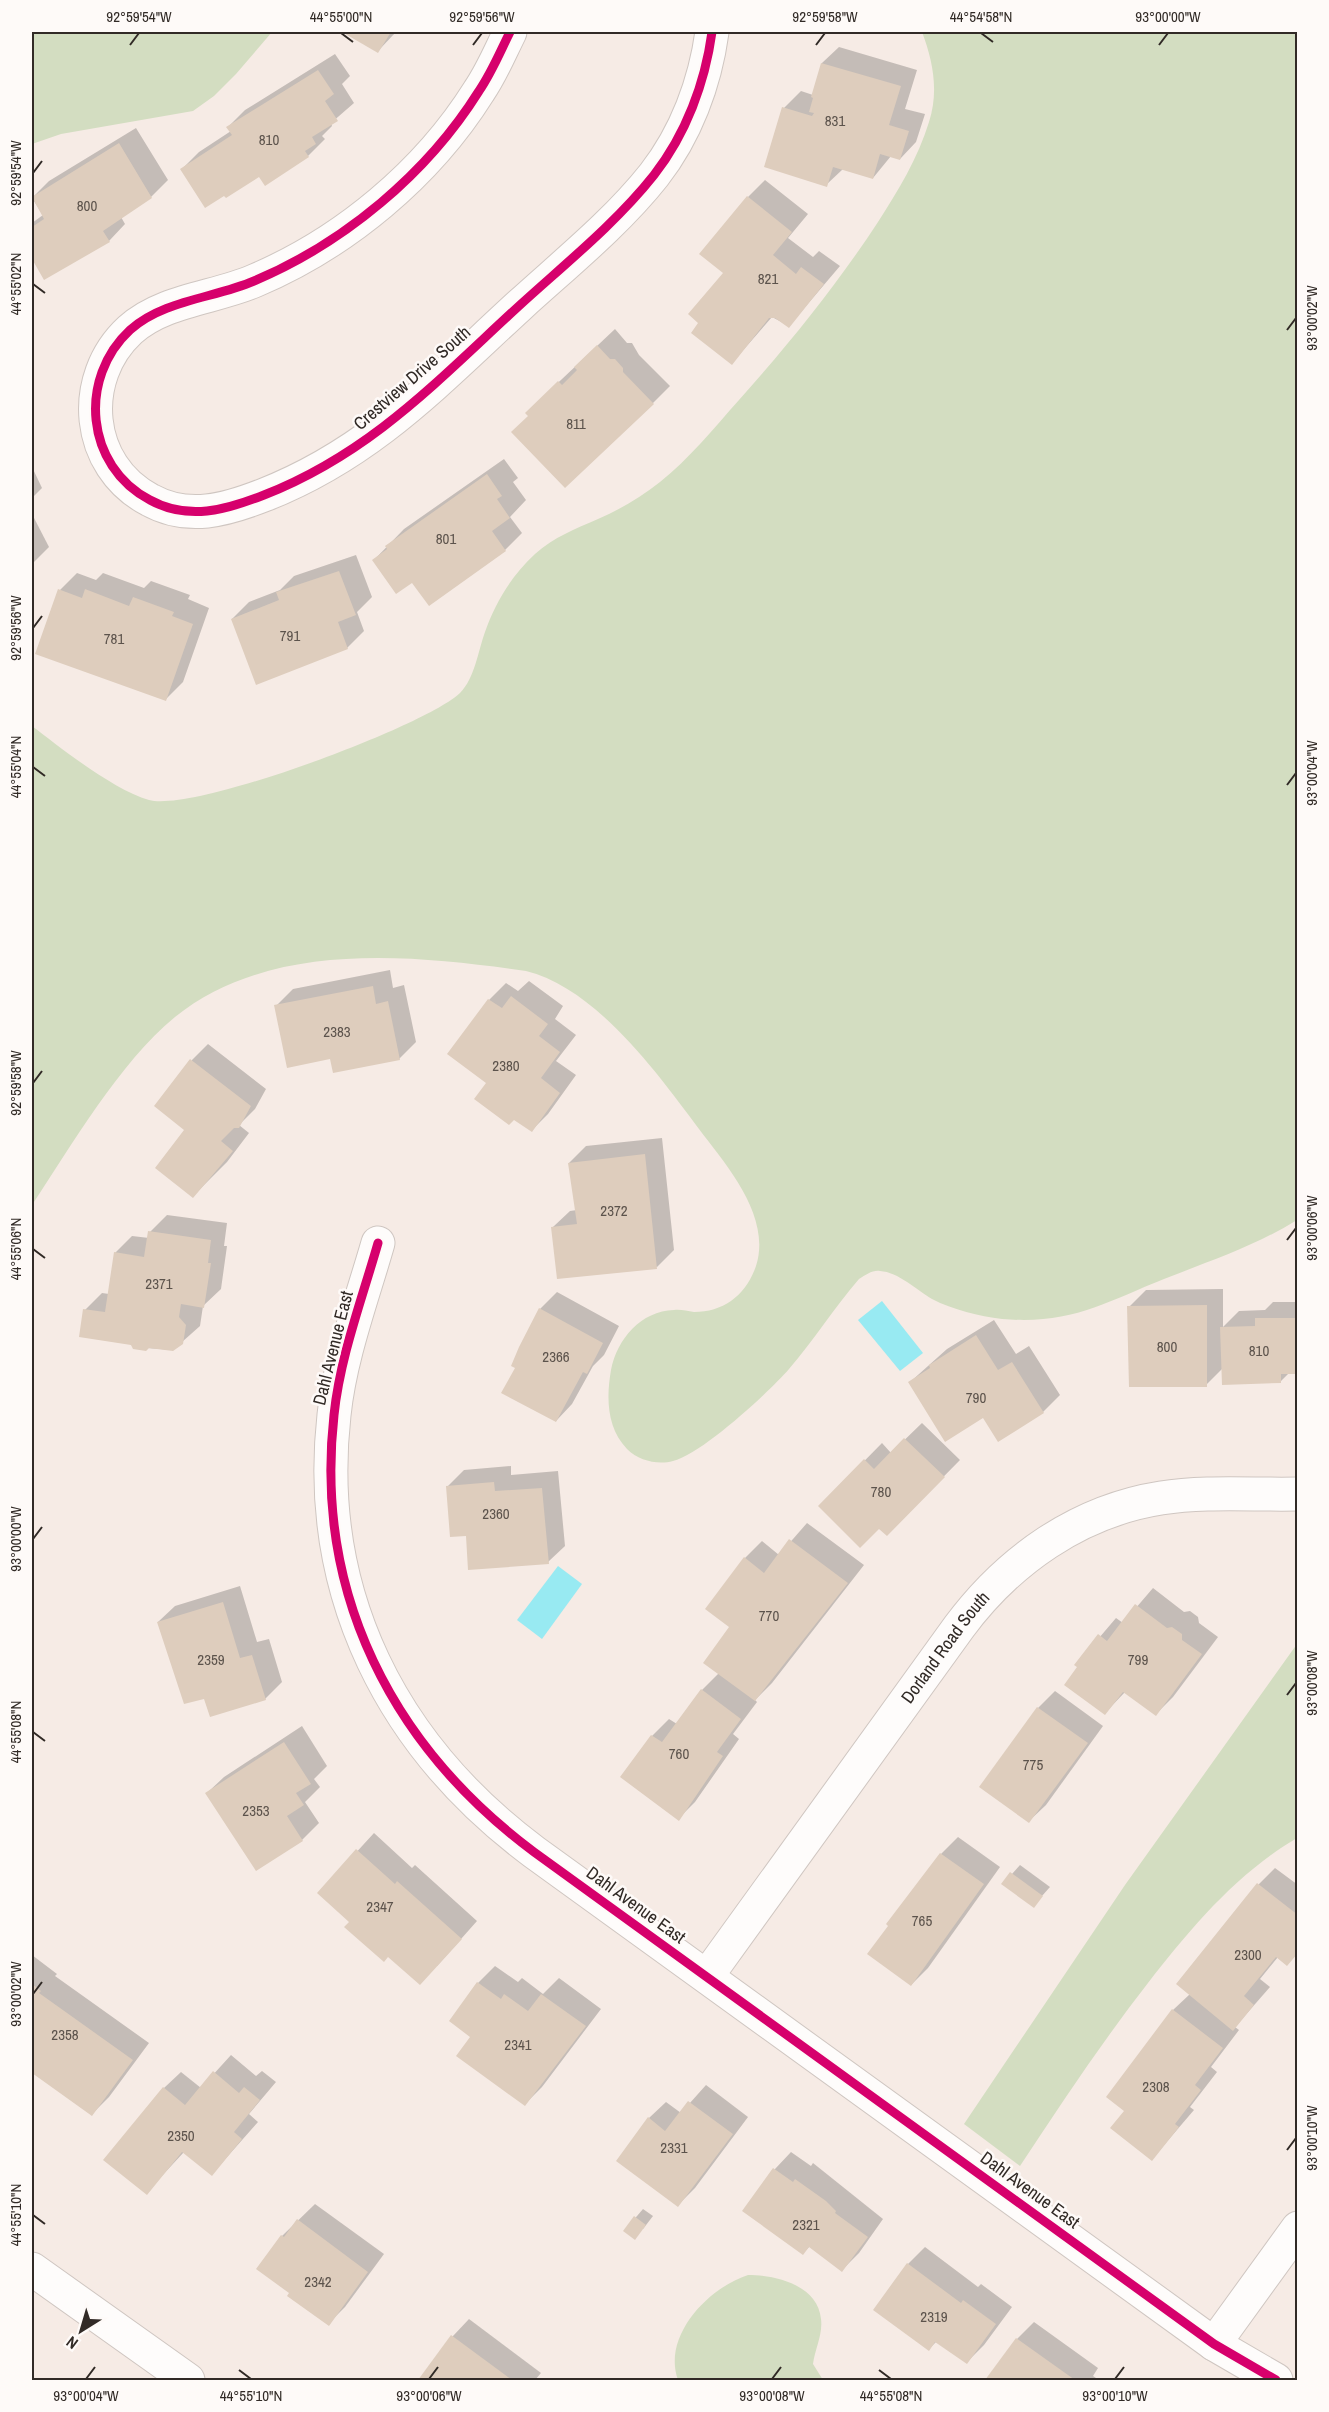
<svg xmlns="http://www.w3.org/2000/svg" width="1329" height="2412" font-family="'Archivo Narrow',sans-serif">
  <rect width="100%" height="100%" fill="#f6ebe5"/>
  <g fill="#d3ddc1">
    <path d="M32,32h240l-36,42 -22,22 -21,15 -132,23 -29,10z"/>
    <path d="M922,32h375v1188c-42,26 -87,41 -133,59 -60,24 -94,46 -162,40 -23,-3 -49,-9 -70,-20 -15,-9 -34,-27 -52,-28 -8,-1 -14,4 -21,8 -25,29 -45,61 -70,90 -20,23 -87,85 -116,92 -15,4 -34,0 -46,-12 -20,-21 -21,-50 -16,-79 6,-31 30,-59 63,-60 6,-1 13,1 20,2 30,0 52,-17 62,-46 16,-50 -30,-101 -57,-137 -41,-55 -103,-141 -173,-158 -114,-16 -255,-31 -351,46 -56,46 -103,128 -143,188v-479c30,23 82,64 117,74 44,13 277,-74 311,-107 15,-15 18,-42 25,-61 10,-29 27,-57 50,-78 19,-17 40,-25 63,-35 23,-10 43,-22 62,-37 29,-23 54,-54 79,-82 50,-56 97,-114 139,-178 20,-31 40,-64 51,-100 10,-31 4,-61 -7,-90z"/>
    <path d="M1297,1644v194c-61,36 -106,90 -149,145 -46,59 -87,121 -128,183l-56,-42 161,-239z"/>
    <path d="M748,2275c27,0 70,10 73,44 2,15 -6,30 -8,45l10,16h-145c-16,-44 30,-92 70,-105z"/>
  </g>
  <g fill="#98eaf2">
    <path d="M882,1301l41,52 -23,18 -42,-51z"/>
    <path d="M558,1566l24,18 -40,55 -25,-19z"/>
  </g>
  <g fill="#0003">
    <path d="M345,32h51l-18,19z"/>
    <path d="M839,47l78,23 -12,39 20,5 -9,28 -16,17 -9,-3 -18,22 -30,-9 -17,16 -42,-77 17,-17 12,4 9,-32z"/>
    <path d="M335,54l15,22 -8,8 12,19 -23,20 1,3 -10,10 3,3 -17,17 -49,19 -77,-6 17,-17 32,-21 -3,-4 17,-17z"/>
    <path d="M136,128l32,52 -17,17 -30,20 4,7 -16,17 -64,37 -13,-22v-33l11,-8 -11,-17 17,-17z"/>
    <path d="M765,180l43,34 -20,24 25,19 6,-6 21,15 -51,60 -17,-9 -40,46 -32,-41 25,-49 23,-76z"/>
    <path d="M615,329l12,14h5l7,12 31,31 -17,17 -124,12 15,-19z"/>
    <path d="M504,459l14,19 -5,4 13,18 -16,17 12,16 -17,17 -92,31 -39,-21 30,-31z"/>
    <path d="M32,467l10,21 -10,10z"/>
    <path d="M33,516l16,31 -17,17v-47z"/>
    <path d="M356,555l16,42 -15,15 7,19 -17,17 -115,-29 17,-17 31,-12 14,-14z"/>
    <path d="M77,573l19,7 7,-7 41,15 7,-7 39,14 -2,4 21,9 -26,74 -17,17 -129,-46 23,-63z"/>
    <path d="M390,970l3,18 11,-3 12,57 -17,17 -68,-1 -55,-52 17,-17z"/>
    <path d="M529,981l34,25 -8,13 21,16 -20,26 20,14 -28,39 -16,16 -44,-47 -39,-29 40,-54 17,-17 12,8z"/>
    <path d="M208,1044l58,45 -11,20 -16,16 10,8 -22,29 -34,34 -6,-66 5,-70z"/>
    <path d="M662,1138l12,112 -17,17 -104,-40 17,-16 7,-1 -8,-47 17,-17z"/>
    <path d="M167,1215l60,8 -3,23h3l-6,43 -18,17 -3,20 -27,24 -39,-3 -49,-37 17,-17 7,1 6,-41 17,-17 17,2 1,-6z"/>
    <path d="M1223,1289v38l16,-16 26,-1 8,-8h25v72l-9,-1 -9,9 -57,-14 -17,17 -77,-78 17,-17z"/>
    <path d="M557,1292l62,34 -15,29 -11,11 -21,38 -16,17 -39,-54 23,-58z"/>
    <path d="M994,1320l22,34 13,-8 31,49 -17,17 -60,4 -74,-33 38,-34z"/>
    <path d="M922,1423l38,37 -73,74 -8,-7 -59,-21 62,-63 9,10z"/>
    <path d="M511,1466v9l47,-4 7,75 -17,16 -81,-27 -20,-48 17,-17z"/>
    <path d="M807,1523l57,42 -92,118 -17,17 2,2 -24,32 6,5 -44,63 -17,17 -26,-83 17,-17 8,5 25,-34 17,-17 26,-115 17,-17 17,14z"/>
    <path d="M240,1586l17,56 12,-3 13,43 -17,17 -60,-2 -47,-75 17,-16z"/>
    <path d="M1153,1588l31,24 6,-1 8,6 1,6 19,14 -45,60 -17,17 -31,-22 -20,21 -29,-48 40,-47 7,5z"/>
    <path d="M1055,1691l48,35 -57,79 -17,16 -48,-34 57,-79z"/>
    <path d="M302,1726l25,40 -13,13 6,8 -15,15 14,21 -17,17 -95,-47 17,-16z"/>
    <path d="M374,1833l38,35 3,-3 62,56 -40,45 -48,-11 -70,-62z"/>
    <path d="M958,1837l42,30 -72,101 -17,17 -23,-61 53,-70z"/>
    <path d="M1020,1865l30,22 -17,19 -30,-22z"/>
    <path d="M1275,1868l23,17v68l-20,4 -18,22 10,8 -35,40 4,3 -28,37 6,5 -27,35 4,3 -42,49 -26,-48 47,-101 17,-16 69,-110z"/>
    <path d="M32,1955l25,19 -2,2 94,67 -40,54 -17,17 -60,-44z"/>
    <path d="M495,1966l23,16 4,-4 21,16 16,-16 42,31 -59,78 -17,17 -53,-68 -21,-15 27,-38z"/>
    <path d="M231,2055l25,21 6,-5 14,11 -27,32 9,8 -46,52 -28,-22 -38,41 18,-105 17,-16 20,16z"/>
    <path d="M706,2085l42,32 -53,71 -17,17 -29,-87 17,-16 15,11z"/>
    <path d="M791,2152l20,14 2,-3 70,56 -24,34 -17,17 -32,-24 -7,7 -59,-42 31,-42z"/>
    <path d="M315,2204l69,50 -39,53 -17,17 -37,-32 -9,-56z"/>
    <path d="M643,2209l10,7 -10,13 -18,1z"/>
    <path d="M925,2247l53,40 3,-3 31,23 -28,38 -17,17 -30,-21 -8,8 -21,-85z"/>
    <path d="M469,2319l72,54 -6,7h-115l33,-44z"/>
    <path d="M1034,2322l64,46 -5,8 6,4h-112l30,-41z"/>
  </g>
  <g fill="#decdbd">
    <path d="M342,32h49l-13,21z"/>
    <path d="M821,63l80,23 -12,39 20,6 -9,29 -20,-6 -7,25 -40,-12 -6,20 -63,-20 18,-60 30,9 2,-3 -5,-1 4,-14 -2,-1z"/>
    <path d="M318,70l16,24 -9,7 13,20 -26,16 4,7 -11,7 4,6 -44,29 -6,-9 -33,21 -2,-2 -19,12 -25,-39 52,-34 -6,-8z"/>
    <path d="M119,143l33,55 -49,33 7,11 -66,38 -12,-21v-32l12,-8 -12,-22z"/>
    <path d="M747,196l45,36 -19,23 23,19 5,-7 23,17 -35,44 -14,-10h-6l-37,47 -41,-32 7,-10 -10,-9 35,-41 -24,-19z"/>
    <path d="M597,345l13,14h5l8,9v4l31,32 -89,84 -54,-56 17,-16 -3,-3 33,-32 4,4 15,-15 -3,-3z"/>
    <path d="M487,474l15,22 -5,3 13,19 -18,13 14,20 -77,55 -17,-23 -16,11 -24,-34 15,-11 -2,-3z"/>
    <path d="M339,571l17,44 -18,7 10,27 -92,36 -25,-66 48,-19 -3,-8z"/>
    <path d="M58,589l24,9 3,-9 44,17 4,-9 41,15 -2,4 21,8 -27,77 -131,-47z"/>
    <path d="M373,986l3,18 12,-3 12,59 -67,13 -3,-14 -43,9 -13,-63z"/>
    <path d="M511,996l37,28 -9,12 21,16 -19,26 19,15 -28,39 -18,-12 -5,5 -35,-26 12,-16 -39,-29 41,-55 14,9z"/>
    <path d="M190,1059l61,47 -12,22h-5l-13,13 12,10 -40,47 -38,-30 29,-38 -30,-24z"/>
    <path d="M645,1154l12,115 -100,10 -6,-52 26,-3 -9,-61z"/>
    <path d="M148,1231l63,9 -3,23h3l-7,45 -23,-4 -2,13 7,8 -3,19 -10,7 -24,-3 -3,3 -13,-2 -2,-4 -52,-8 4,-28 22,3 9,-60 30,5z"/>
    <path d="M1207,1305v82h-78l-2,-81z"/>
    <path d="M539,1308l64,35 -16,31 -4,-2 -27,50 -55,-29 14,-25 -4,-2 8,-19z"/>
    <path d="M1255,1318h43v56h-17v9l-59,2 -2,-58 35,-1z"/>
    <path d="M976,1335l22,35 14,-8 32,51 -46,29 -15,-24 -38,24 -37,-60 22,-14 -1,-3z"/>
    <path d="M904,1438l41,39 -58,59 -8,-7 -19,19 -42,-42 46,-47 10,10z"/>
    <path d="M494,1482l1,9 47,-3 7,76 -81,6 -2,-34 -16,1 -4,-51z"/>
    <path d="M789,1539l59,44 -93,118 -52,-38 26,-36 -24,-18 39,-52 20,16z"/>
    <path d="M223,1602l17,56 12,-3 14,45 -56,17 -6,-18 -20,5 -27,-82z"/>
    <path d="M1135,1604l32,24 5,-1 10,7v6l20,14 -46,62 -33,-24 -18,23 -41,-30 13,-18 -3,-2 24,-31 9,7z"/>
    <path d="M701,1689l40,30 -24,33 6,4 -44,65 -59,-44 31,-42 11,7z"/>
    <path d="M1037,1707l51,36 -59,80 -50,-36z"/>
    <path d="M284,1742l27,42 -15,9 8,12 -17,11 16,25 -47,30 -51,-78z"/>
    <path d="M356,1849l39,35 2,-3 65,58 -42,46 -32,-28 -4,5 -40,-35 5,-5 -32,-29z"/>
    <path d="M940,1853l44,31 -73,102 -44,-32 21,-28 -2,-2z"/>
    <path d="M1010,1872l33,24 -9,12 -33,-24z"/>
    <path d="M1257,1883l41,32v38l-11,13 -11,-9 -32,39 10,9 -21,26 -57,-47z"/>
    <path d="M477,1982l24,17 3,-5 24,17 13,-17 45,32 -61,80 -69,-50 14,-19 -21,-16z"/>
    <path d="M32,1984l9,7 -2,2 94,67 -41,56 -60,-43z"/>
    <path d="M1172,2009l51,39 -28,37 6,5 -26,34 4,3 -27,34 -42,-33 14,-17 -18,-14z"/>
    <path d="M213,2071l26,22 5,-6 16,13 -26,32 8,7 -30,37 -30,-24 -35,43 -44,-35 60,-73 22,18z"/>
    <path d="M688,2101l45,33 -55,73 -62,-46 32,-44 17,14z"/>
    <path d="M773,2168l20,14 2,-3 31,22 10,10 -1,2 33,24 -26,35 -33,-25 -6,8 -61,-44z"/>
    <path d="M634,2216l12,9 -11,15 -12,-9z"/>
    <path d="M297,2219l71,53 -39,54 -42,-30 2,-3 -33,-24 25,-34 3,2z"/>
    <path d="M907,2263l54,40 2,-3 33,24 -29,40 -32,-22 -6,9 -56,-41z"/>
    <path d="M451,2335l61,45h-94z"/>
    <path d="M1016,2338l59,42h-90z"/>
  </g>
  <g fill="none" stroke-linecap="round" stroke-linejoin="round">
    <defs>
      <g id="street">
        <path d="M510,32c-10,20 -18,40 -31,59 -52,83 -135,152 -225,190 -39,17 -91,19 -124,49 -52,48 -45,136 20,170 38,21 76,10 114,-5 107,-42 173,-114 256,-190 45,-41 96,-82 134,-130 32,-41 51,-92 58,-143"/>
        <path d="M378,1243c-16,56 -38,114 -44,172 -20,179 58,331 200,437l680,492 62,36"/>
        <path id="s1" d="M707,1976l252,-349c49,-66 119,-116 202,-129 44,-7 92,-3 137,-4"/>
        <path d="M1214,2344l84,-116"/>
      </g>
      <path id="secondary" d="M32,2269l156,111"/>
    </defs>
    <use href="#street" stroke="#cfc6c1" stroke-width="35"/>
    <use href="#secondary" stroke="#cfc6c1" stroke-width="35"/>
    <use href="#street" stroke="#fefcfb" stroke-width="33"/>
    <use href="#secondary" stroke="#fefcfb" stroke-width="33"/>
    <defs>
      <g id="cycleway">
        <path d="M510,32c-10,20 -18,40 -31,59 -52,83 -135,152 -225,190 -39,17 -91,19 -124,49 -52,48 -45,136 20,170 38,21 76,10 114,-5 107,-42 173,-114 256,-190 45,-41 96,-82 134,-130 32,-41 51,-92 58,-143"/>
        <path d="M378,1243c-16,56 -38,114 -44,172 -20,179 58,331 200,437l680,492 62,36"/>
      </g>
    </defs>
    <use href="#cycleway" stroke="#fefaf8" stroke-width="13"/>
    <use href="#cycleway" stroke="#d6006c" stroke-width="9"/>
  </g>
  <path fill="none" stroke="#312a26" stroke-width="2" d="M341,33l12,9M981,33l12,9M130,45l9,-12M473,45l9,-12M816,45l9,-12M1159,45l9,-12M33,173l9,-12M33,284l12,9M1287,330l9,-12M33,628l9,-12M33,767l12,9M1287,785l9,-12M33,1083l9,-12M1287,1240l9,-12M33,1249l12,9M33,1539l9,-12M1287,1695l9,-12M33,1732l12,9M33,1994l9,-12M1287,2150l9,-12M33,2215l12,9M239,2370l12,9M879,2370l12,9M86,2379l9,-12M429,2379l9,-12M772,2379l9,-12M1115,2379l9,-12"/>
  <g text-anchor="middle" stroke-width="5" stroke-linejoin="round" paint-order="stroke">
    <g font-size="15" fill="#5c534c">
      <text x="835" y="126">831</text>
      <text x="269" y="145">810</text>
      <text x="87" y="211">800</text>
      <text x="768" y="284">821</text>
      <text x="576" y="429">811</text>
      <text x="446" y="544">801</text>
      <text x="290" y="641">791</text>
      <text x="114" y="644">781</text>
      <text x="337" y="1037">2383</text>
      <text x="506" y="1071">2380</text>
      <text x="614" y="1216">2372</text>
      <text x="159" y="1289">2371</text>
      <text x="1167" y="1352">800</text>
      <text x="1259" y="1356">810</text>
      <text x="556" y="1362">2366</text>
      <text x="976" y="1403">790</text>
      <text x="881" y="1497">780</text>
      <text x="496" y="1519">2360</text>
      <text x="769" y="1621">770</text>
      <text x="211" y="1665">2359</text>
      <text x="1138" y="1665">799</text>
      <text x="679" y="1759">760</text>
      <text x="1033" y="1770">775</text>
      <text x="256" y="1816">2353</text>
      <text x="380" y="1912">2347</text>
      <text x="922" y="1926">765</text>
      <text x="1248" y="1960">2300</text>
      <text x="65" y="2040">2358</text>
      <text x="518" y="2050">2341</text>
      <text x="1156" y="2092">2308</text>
      <text x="181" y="2141">2350</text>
      <text x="674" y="2153">2331</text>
      <text x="806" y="2230">2321</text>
      <text x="318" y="2287">2342</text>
      <text x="934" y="2322">2319</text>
    </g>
    <g font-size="18" fill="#312a26" stroke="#fefaf8">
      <text transform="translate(412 378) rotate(-41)" y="6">Crestview Drive South</text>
      <text transform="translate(333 1348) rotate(-76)" y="6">Dahl Avenue East</text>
      <text dy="6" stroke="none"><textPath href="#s1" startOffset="406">Dorland Road South</textPath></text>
      <text transform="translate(636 1905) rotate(36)" y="6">Dahl Avenue East</text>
      <text transform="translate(1030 2190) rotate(36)" y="6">Dahl Avenue East</text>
    </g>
  </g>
  <rect width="1329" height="2412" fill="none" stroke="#fefaf8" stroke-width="66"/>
  <g transform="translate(81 2331) rotate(217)" stroke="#fefaf8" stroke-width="4.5" paint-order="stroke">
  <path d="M0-4.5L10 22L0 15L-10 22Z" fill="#312a26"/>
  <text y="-9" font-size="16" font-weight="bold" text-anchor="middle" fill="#312a26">N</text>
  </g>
  <rect x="33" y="33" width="1263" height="2346" fill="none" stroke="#312a26" stroke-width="2"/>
  <g font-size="15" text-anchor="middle" fill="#312a26">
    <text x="139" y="22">92°59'54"W</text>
    <text x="341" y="22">44°55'00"N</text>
    <text x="482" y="22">92°59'56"W</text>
    <text x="825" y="22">92°59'58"W</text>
    <text x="981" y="22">44°54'58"N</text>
    <text x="1168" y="22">93°00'00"W</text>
    <text transform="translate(16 173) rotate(-90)" y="5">92°59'54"W</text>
    <text transform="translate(16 284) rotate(-90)" y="5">44°55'02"N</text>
    <text transform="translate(1312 318) rotate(-90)" y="5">93°00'02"W</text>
    <text transform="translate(16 628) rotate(-90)" y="5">92°59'56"W</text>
    <text transform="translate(16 767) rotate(-90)" y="5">44°55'04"N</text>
    <text transform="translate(1312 773) rotate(-90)" y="5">93°00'04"W</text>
    <text transform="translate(16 1083) rotate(-90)" y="5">92°59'58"W</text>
    <text transform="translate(1312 1228) rotate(-90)" y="5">93°00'06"W</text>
    <text transform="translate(16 1249) rotate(-90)" y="5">44°55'06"N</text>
    <text transform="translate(16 1539) rotate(-90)" y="5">93°00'00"W</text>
    <text transform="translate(1312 1683) rotate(-90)" y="5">93°00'08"W</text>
    <text transform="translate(16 1732) rotate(-90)" y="5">44°55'08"N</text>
    <text transform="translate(16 1994) rotate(-90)" y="5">93°00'02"W</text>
    <text transform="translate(1312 2138) rotate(-90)" y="5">93°00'10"W</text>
    <text transform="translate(16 2215) rotate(-90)" y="5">44°55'10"N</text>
    <text x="86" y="2401">93°00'04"W</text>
    <text x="251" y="2401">44°55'10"N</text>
    <text x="429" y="2401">93°00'06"W</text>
    <text x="772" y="2401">93°00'08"W</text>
    <text x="891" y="2401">44°55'08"N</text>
    <text x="1115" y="2401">93°00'10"W</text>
  </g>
</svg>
